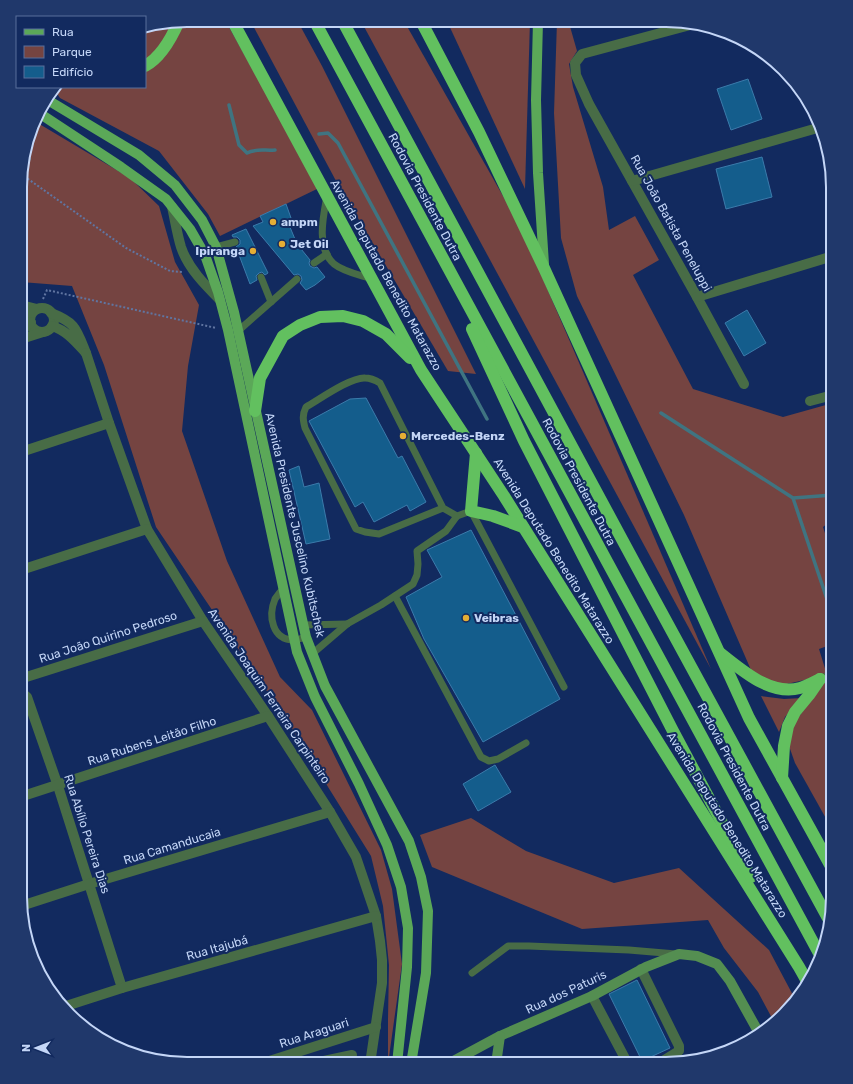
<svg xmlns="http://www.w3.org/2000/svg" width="853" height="1084" font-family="Rubik,sans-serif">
  <rect width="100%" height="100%" fill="#122a5f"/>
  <g fill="#754441">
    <path d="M187,20h38l94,168 -99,48 -12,-22 -49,-63 -99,-53 -6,-9 2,-2h89v-60z"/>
    <path d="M250,20h47l25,46 154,308 -28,-3 -113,-192z"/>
    <path d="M361,21h43l117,207 190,441z"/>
    <path d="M447,21h83l-5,168z"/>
    <path d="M557,21h12v2l8,28 -8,13 4,23 30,100 6,43 26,-14 24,44 -26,15 60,114 90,28 50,-14v116l-10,8 10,31v86l-14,5 8,26 -45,10 -17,-4 -14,-11 -67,-155 -107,-219 -16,-58 -7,-125z"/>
    <path d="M36,122l94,56 29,28 16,56 24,43 -11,61 -6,65 45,130 53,116 32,33 69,140 11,39 10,75 -14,100v-45l1,-54 -6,-59 -12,-50 -84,-135 -131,-194 -52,-162 -32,-79 -51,-4v-117z"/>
    <path d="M827,677l6,17v137l-38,-68 -6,-17 4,-21z"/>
    <path d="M761,696l23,3 18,-1 -17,19 -6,15z"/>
    <path d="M471,818l55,33 88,32 65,-15 90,82 26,49 -22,21 -15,-28 -34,-44 -16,-28 -126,9 -150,-62 -12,-32z"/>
  </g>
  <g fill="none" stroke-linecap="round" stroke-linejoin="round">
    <g stroke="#3f7481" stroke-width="3.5">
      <path d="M229,105l10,40 8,8c8,-5 19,-2 28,-3"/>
      <path d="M319,134l9,-1 10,10 149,276"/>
      <path d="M25,155l4,4"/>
      <path d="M661,413l132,85 40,119"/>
      <path d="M793,498l40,-3"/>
    </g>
  </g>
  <g fill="#145d8c" stroke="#3b7bab">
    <path d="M748,79l14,40 -31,11 -14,-41z"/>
    <path d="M762,157l10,40 -46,12 -10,-40z"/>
    <path d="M286,204l5,14 -4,2 10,24 13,16 -1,3 1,3 4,2 3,-1 8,10 -10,8 -9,5 -6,-7 2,-3 -1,-4 -3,-2 -4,1 -41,-49 10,-4 -3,-6z"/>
    <path d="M246,229l22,44 -3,2 -3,-3 -3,1 -3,3 1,4 -7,4 -14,-37 4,-3v-4l-3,-3h-4l-1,-2z"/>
    <path d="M747,310l19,33 -22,13 -19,-33z"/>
    <path d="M366,398l32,60 4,-2 24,46 -16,9 -3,-6 -33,17 -11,-20 -8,5 -46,-86 41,-22z"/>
    <path d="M299,466l5,21 15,-4 11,56 -24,5 -17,-74z"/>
    <path d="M471,530l89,169 -77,43 -59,-103 -18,-42 36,-20 -15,-27z"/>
    <path d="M495,765l16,27 -33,19 -15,-27z"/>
    <path d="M637,980l33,68 -28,13 -33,-67z"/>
  </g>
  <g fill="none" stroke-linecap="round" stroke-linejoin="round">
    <g stroke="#6075a1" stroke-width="2" stroke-dasharray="2 2" stroke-linecap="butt">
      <path d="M21,174l105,74 44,23 12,1"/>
      <path d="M43,299l4,-9 169,38"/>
    </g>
    <g stroke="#486c46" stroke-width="7">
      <path d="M327,196c-4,21 -11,52 7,68 10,8 26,11 38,15"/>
      <path d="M216,247l19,-5"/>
      <path d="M314,263l13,-9"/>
      <path d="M261,277l10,25"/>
      <path d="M238,331l59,-52"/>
      <path d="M443,508l-64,26 -14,-2 -9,-3 -51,-101c-2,-8 -3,-13 1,-21 14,-8 45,-30 59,-29 6,0 10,2 15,5l63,125 14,8"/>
      <path d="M283,589c-3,3 -6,7 -8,10 -7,17 -3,41 19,41 3,0 8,-2 12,-3"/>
      <path d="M395,596l86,161 8,4 9,-2 28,-16"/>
      <path d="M303,625l44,-1"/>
      <path d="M312,654l35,-30 34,-19 32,-21 4,-9 1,-11 -1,-13 29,-20 11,-15 14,-5 93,176"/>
      <path d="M820,679l13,-6"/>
      <path d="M472,973l36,-27h21l100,4 47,4"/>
    </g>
    <g stroke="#486c46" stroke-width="10">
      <path d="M694,24l-112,30 -7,9 1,12 13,29 108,193 47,87"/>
      <path d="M632,181l189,-54"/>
      <path d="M172,207c3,13 5,27 9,40 7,21 24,38 39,53"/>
      <path d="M697,297l136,-41"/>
      <path d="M21,305l16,4"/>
      <circle cx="42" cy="320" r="12"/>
      <path d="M51,313c25,10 25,15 35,40 -11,-12 -19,-22 -34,-27"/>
      <path d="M21,331l10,-9"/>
      <path d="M21,339l22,-7"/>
      <path d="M86,353l23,70 38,106 56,92 65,95 62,96 26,45 20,59 4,25 2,19v23l-12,81"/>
      <path d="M810,401l23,-6"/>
      <path d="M21,452l88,-29"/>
      <path d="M21,570l126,-41"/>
      <path d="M20,679l183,-58"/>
      <path d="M20,691l7,6 31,89 64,202"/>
      <path d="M20,797l248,-81"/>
      <path d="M21,906l68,-22 241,-72"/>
      <path d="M641,969l38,77v5l-21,13"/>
      <path d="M592,996l36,68"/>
      <path d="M66,1006l56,-18 254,-72"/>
      <path d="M260,1064l116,-37"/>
      <path d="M310,1064l42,-9"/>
    </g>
    <g stroke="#548e51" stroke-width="10">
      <path d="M448,1064l52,-28 92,-40 54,-29 33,-13 18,2 20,8 13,17 29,52"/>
      <path d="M496,1064l4,-28"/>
    </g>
    <g stroke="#5ba858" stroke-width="10">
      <path d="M538,21l-2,79 2,73 6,91"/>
      <path d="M46,99l93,56 36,30 27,35 14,27 18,65 72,325 19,49 84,155 12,36 7,34 -2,62 -15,91"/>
      <path d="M39,113l82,54 45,32 24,30 15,26 13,37 10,38 69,322 18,45 44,87 28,61 14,42 7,41 -1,39 -10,97"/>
    </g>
    <g stroke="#62c05f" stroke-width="12">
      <path d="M232,20l189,350 83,126 295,471 9,16"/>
      <path d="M314,20l507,937"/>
      <path d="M342,20l303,562 185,340"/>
      <path d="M421,21l58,111 65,136 205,450 84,152"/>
      <path d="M145,66c15,-8 27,-29 34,-45"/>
      <path d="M472,329l52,112 149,290 78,146"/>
      <path d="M255,411l5,-33 23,-42 17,-11 20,-8 23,-1 20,5 23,13 24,24"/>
      <path d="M476,453l-5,58 22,5 30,11"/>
      <path d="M720,653c22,17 50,43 80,35 7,-2 14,-6 20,-9"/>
      <path d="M782,778l2,-32 4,-20 7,-14 14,-17 11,-16"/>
    </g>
  </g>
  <g fill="#e4ae35" stroke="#122a5f" stroke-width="1.5">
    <circle cx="273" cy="222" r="4"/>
    <circle cx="282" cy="244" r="4"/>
    <circle cx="253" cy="251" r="4"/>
    <circle cx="403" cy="436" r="4"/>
    <circle cx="466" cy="618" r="4"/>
  </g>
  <g text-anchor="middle" stroke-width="4" stroke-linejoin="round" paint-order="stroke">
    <g font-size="12" fill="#c4d6f7" stroke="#122a5f">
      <text transform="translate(425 197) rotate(62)" y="4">Rodovia Presidente Dutra</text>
      <text transform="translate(671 223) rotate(61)" y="4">Rua João Batista Peneluppi</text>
      <text transform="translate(386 275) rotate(61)" y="4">Avenida Deputado Benedito Matarazzo</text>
      <text transform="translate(579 482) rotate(62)" y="4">Rodovia Presidente Dutra</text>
      <text transform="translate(295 525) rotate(77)" y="4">Avenida Presidente Juscelino Kubitschek</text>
      <text transform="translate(554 551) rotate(58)" y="4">Avenida Deputado Benedito Matarazzo</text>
      <text transform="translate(108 637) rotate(-18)" y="4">Rua João Quirino Pedroso</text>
      <text transform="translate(269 696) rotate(56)" y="4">Avenida Joaquim Ferreira Carpinteiro</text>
      <text transform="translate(152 741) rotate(-18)" y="4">Rua Rubens Leitão Filho</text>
      <text transform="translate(734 767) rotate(62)" y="4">Rodovia Presidente Dutra</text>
      <text transform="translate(727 825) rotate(58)" y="4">Avenida Deputado Benedito Matarazzo</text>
      <text transform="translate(87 834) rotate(72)" y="4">Rua Abílio Pereira Dias</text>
      <text transform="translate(172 846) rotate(-17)" y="4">Rua Camanducaia</text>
      <text transform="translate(217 948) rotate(-16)" y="4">Rua Itajubá</text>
      <text transform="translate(566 992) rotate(-25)" y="4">Rua dos Paturis</text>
      <text transform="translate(314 1033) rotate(-18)" y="4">Rua Araguari</text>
    </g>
    <g font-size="12" font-weight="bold" fill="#c4d6f7" stroke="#122a5f" text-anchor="start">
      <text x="281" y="226">ampm</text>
      <text x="290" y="248">Jet Oil</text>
      <text x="245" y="255" text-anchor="end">Ipiranga</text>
      <text x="411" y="440">Mercedes-Benz</text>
      <text x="474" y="622">Veibras</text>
    </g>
  </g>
  <path d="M0 0H853V1084H0ZM187 27H666A160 160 0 0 1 826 187V897A160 160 0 0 1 666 1057H187A160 160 0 0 1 27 897V187A160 160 0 0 1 187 27Z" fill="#20386b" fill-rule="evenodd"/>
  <path fill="none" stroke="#c4d6f7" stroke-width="2" d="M187 27H666A160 160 0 0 1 826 187V897A160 160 0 0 1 666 1057H187A160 160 0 0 1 27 897V187A160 160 0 0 1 187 27Z"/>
  <rect x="16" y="16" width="130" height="72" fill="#122a5f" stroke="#596f9c"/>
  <rect x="24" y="29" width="20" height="6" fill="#5ba858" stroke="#596f9c"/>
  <text x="52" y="36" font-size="12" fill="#c4d6f7">Rua</text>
  <rect x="24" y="46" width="20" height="12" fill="#754441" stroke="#596f9c"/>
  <text x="52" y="56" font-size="12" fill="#c4d6f7">Parque</text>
  <rect x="24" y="66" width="20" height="12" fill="#145d8c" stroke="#596f9c"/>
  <text x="52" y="76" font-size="12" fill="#c4d6f7">Edifício</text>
  <g transform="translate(36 1048) rotate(270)" stroke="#122a5f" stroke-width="3" paint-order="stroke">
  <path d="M0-3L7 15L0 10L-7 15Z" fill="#c4d6f7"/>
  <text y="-6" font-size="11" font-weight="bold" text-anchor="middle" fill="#c4d6f7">N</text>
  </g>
</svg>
